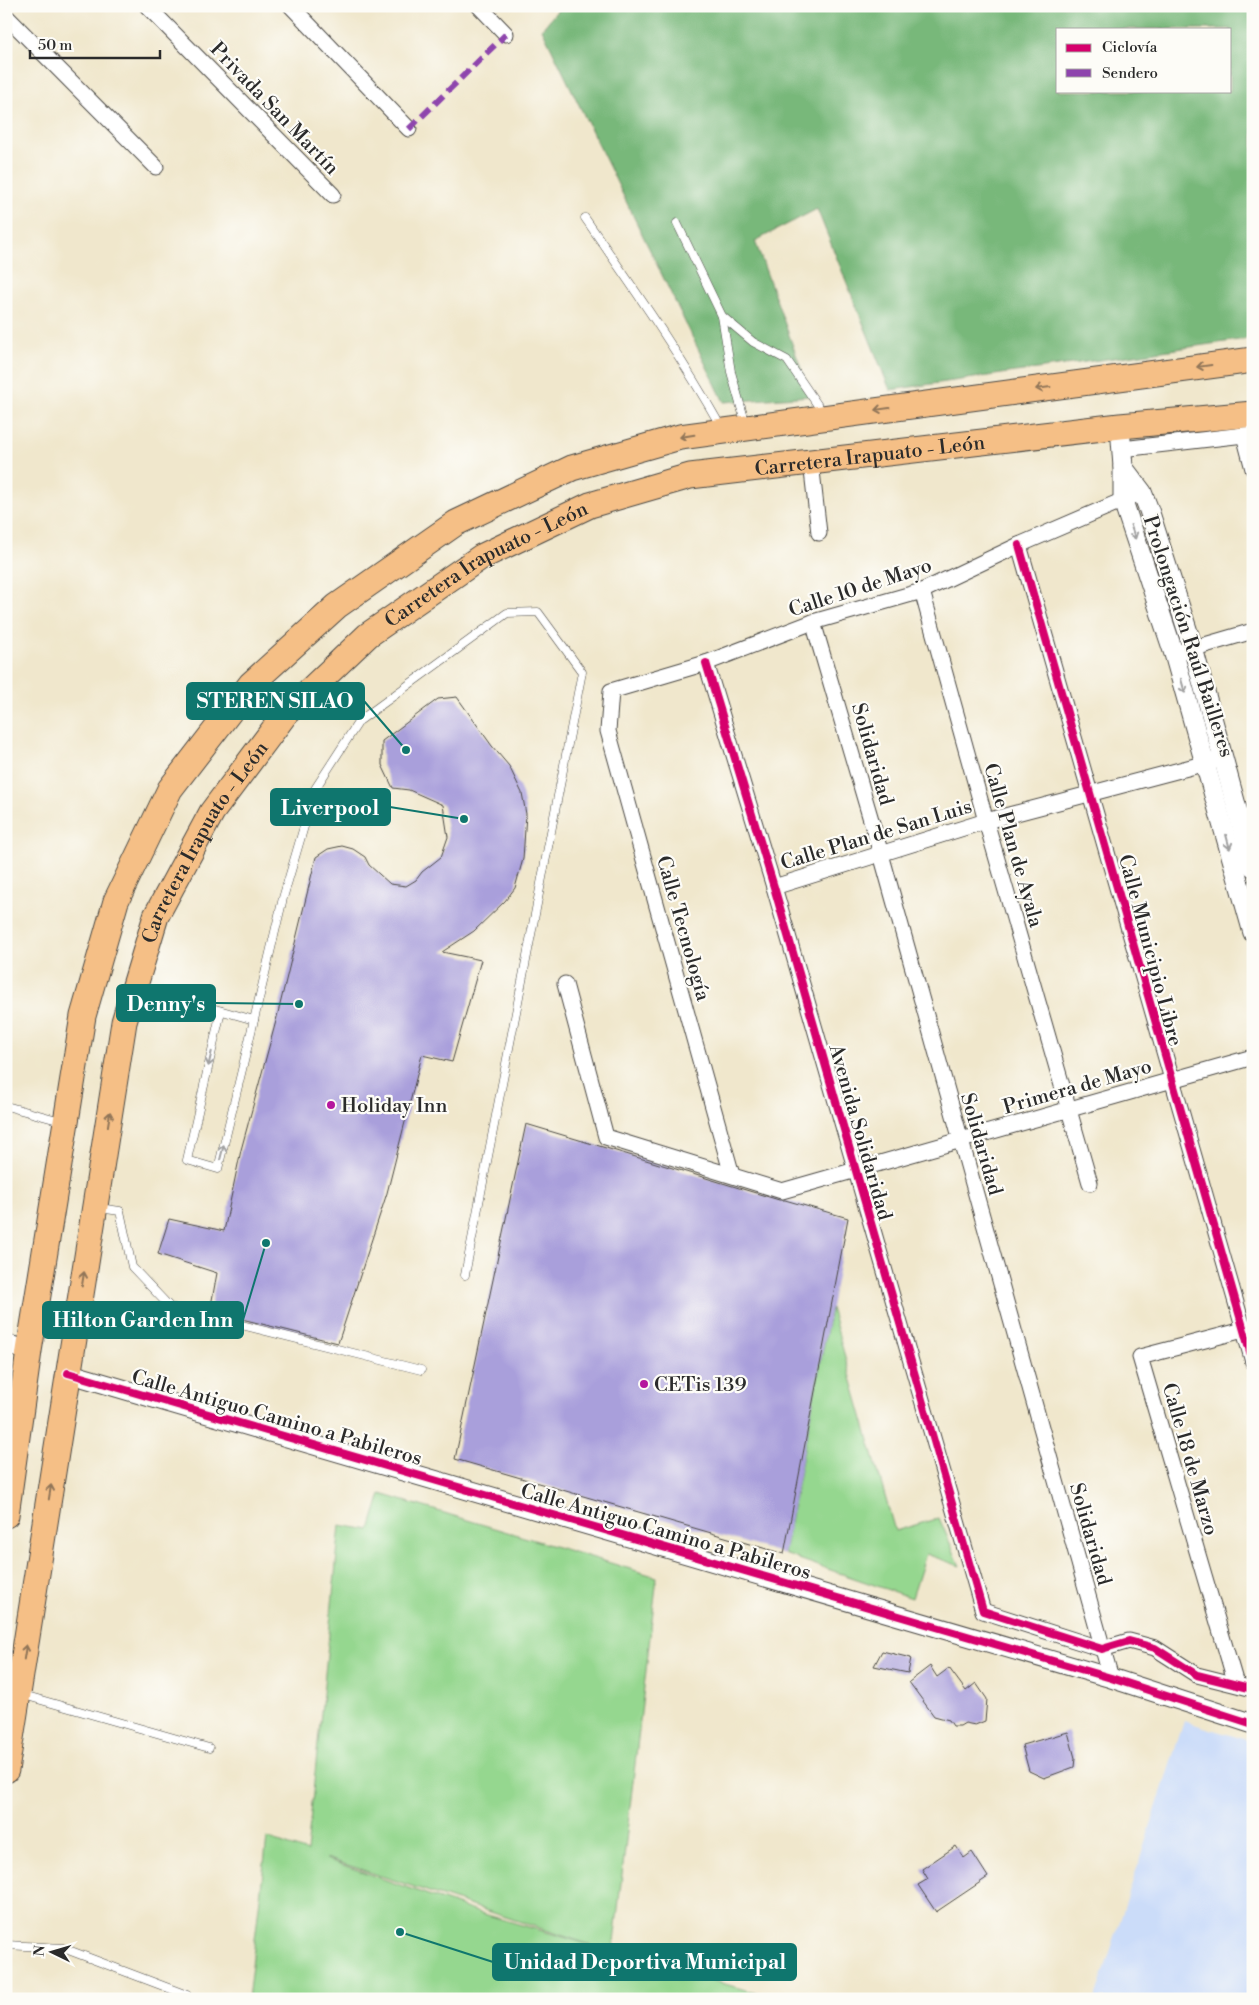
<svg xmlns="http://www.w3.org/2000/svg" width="1259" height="2005" font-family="'Libre Bodoni',serif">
  <rect width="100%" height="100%" fill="#fdfcf7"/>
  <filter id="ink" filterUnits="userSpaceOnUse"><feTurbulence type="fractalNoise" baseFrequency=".02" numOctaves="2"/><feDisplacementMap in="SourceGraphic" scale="10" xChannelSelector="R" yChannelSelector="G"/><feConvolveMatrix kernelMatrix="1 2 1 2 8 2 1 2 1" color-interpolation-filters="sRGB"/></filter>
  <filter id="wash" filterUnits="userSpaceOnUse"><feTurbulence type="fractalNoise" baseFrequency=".0096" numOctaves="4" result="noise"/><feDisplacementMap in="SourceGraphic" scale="20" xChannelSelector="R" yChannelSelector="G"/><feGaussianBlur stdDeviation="1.12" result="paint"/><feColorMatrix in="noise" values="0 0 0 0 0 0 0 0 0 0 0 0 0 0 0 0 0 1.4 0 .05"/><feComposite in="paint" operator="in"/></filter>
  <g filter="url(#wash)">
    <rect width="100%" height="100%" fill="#f0e7cc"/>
    <path fill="#cbdcf9" d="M1184,1721l69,21v257h-158z"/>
    <g fill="#95d78f" stroke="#60815d" fill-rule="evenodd">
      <path d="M831,1308l64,223 44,-13 21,48 -34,-12 -14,44 -128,-44z"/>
      <path d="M381,1494l276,83 -44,374 163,48h-528l19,-161 40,14 33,-327 30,5zM326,1859v-1l265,87 -114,-33z"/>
    </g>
    <path fill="#78b87a" stroke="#527252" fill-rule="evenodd" d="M561,6h692v332l-363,52 -73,-181 -62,32 56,155 -87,6 -182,-373zM1058,29h172v62h-172z"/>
    <g id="blocks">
      <g fill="#a99fdb">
        <path d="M457,697l35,49 17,20 13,27 4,21 -3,45 -8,29 -10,13 -31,30 -32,21 39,8 -29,102 -30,-7 -35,138 -49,150 -128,-32 7,-38 -59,-19 11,-35 55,12 17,-81 35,-129 40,-164 12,-8 14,-3 11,3 12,8 4,8 21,19 16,2 10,-6 6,-8 19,-15 7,-20 -5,-32 -34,-15 -16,-2 -11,-23v-24l56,-42z"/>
        <path d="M526,1124l253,76h6l63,18 -64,336 -329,-95z"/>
        <path d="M882,1651l29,7 -3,15 -34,-7z"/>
        <path d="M930,1666l7,11 12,-9 17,23 10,-8 11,16 -2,22 -10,4 -10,-2 -5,3h-7l-4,-6 -15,-4 -25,-34z"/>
        <path d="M1068,1732l7,26 -1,9 -30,11 -15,-7 -7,-26z"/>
        <path d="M956,1846l8,12 8,-6 16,25 -52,35 -18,-27 10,-6 -6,-10z"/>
      </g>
    </g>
  </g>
  <g filter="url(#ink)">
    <use href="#blocks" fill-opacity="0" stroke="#494743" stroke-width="1"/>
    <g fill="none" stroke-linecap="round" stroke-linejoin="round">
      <defs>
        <g id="service">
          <path d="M585,218c47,68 95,136 136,209"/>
          <path d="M677,223l45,93 9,56 15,53"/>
          <path d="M722,316l31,26 34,18 36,53"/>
          <path d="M138,987l116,33 29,-122 32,-109 44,-68 148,-108 31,-1 44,60 -117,603"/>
          <path d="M221,1011l-34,149 31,9 36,-149"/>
          <path d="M6,1106l55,15"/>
          <path d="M99,1208l21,3 12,56 38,40 251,63"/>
          <path d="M20,1694l189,54"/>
          <path d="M6,1945l57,3 124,47"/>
        </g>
        <g id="minor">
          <path d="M147,6l186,189"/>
          <path d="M291,6l118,123"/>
          <path d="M479,6l27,28"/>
          <path d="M6,16l150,151"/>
          <path d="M1244,435l9,34"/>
          <path d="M1122,449l131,-15"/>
          <path d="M811,462l8,71"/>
          <path d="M1019,545c79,272 154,546 234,817"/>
          <path d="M922,591l64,230 104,362"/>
          <path d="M813,622l68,232 230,824"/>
          <path d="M1174,654l79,-23"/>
          <path d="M706,663l68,224 209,724 119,38 27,-8 26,7 42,27 56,14"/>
          <path d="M774,887l212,-66 228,-60"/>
          <path d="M565,984l41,153 176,54 471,-134"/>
          <path d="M732,1175l-124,-444 3,-40 95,-28 107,-41 109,-31 97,-46 123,-53"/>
          <path d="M1236,1684l-96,-327 111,-29"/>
        </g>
        <g id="tertiary">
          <path d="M1120,426l3,41v34l51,153 79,279"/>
          <path d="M1123,467l19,25 7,18 44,138 60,219"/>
          <path d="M6,1344l23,7"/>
          <path d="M68,1373l1043,305 142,46"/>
        </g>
        <g id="trunk">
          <path d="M6,1515l23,-164 54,-335 33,-115 54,-112 81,-105 86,-78 119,-83 116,-55 108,-31 573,-77"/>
          <path id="s1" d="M6,1770l118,-748 32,-106 56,-104 74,-99 82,-78 113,-78 109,-52 100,-29 430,-50 133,-12"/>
        </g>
      </defs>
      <use href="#service" stroke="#494743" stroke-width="9"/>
      <use href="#minor" stroke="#494743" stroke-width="17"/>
      <use href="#tertiary" stroke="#494743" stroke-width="21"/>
      <use href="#trunk" stroke="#494743" stroke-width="27"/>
      <use href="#service" stroke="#fff" stroke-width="8"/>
      <use href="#minor" stroke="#fff" stroke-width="15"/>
      <use href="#tertiary" stroke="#fff" stroke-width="19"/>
      <use href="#trunk" stroke="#f5bf86" stroke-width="25"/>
      <path stroke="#8e44ad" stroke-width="6" stroke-dasharray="12 6" stroke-linecap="butt" d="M409,129l97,-95"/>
      <defs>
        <g id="cycleway">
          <path d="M1019,545c79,272 154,546 234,817"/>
          <path d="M706,663l68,224 209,724 119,38 27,-8 26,7 42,27 56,14"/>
          <path d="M68,1373l1043,305 142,46"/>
        </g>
      </defs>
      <use href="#cycleway" stroke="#fdfcf7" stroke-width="11"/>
      <use href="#cycleway" stroke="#d6006c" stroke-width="8"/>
    </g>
    <defs><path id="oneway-shaft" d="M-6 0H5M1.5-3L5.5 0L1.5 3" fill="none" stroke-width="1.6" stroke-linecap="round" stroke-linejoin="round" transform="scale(1.25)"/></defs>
    <g stroke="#907558">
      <use href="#oneway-shaft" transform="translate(1204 366) rotate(172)"/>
      <use href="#oneway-shaft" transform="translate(1043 388) rotate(172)"/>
      <use href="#oneway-shaft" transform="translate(882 409) rotate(172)"/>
      <use href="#oneway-shaft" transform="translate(687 436) rotate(171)"/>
      <use href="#oneway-shaft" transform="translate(109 1119) rotate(-81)"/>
      <use href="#oneway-shaft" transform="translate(83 1279) rotate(-81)"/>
      <use href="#oneway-shaft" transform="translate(50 1492) rotate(-81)"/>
      <use href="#oneway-shaft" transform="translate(25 1652) rotate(-81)"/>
    </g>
    <g stroke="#a0a0a0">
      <use href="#oneway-shaft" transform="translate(1133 532) rotate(71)"/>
      <use href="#oneway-shaft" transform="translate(1183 686) rotate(74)"/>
      <use href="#oneway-shaft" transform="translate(1228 842) rotate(75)"/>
      <use href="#oneway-shaft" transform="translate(210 1059) rotate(103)"/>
      <use href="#oneway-shaft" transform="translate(222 1152) rotate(-76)"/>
    </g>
  </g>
  <g fill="#b5179e" stroke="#fdfcf7" stroke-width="2">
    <circle cx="331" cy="1105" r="5"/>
    <circle cx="644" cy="1384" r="5"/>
  </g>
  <g text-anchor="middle" stroke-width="4.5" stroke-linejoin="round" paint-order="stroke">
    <g font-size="20" fill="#2b2b2b" stroke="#fdfcf7">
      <text transform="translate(275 108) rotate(46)" y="7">Privada San Martín</text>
      <text dy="7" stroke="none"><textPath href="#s1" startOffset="1766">Carretera Irapuato - León</textPath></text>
      <text dy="7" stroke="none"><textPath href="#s1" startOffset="1361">Carretera Irapuato - León</textPath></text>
      <text transform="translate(860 587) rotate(-18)" y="7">Calle 10 de Mayo</text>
      <text transform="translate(1189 636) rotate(72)" y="7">Prolongación Raúl Bailleres</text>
      <text transform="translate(873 754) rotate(74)" y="7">Solidaridad</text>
      <text transform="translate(876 834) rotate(-17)" y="7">Calle Plan de San Luis</text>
      <text dy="7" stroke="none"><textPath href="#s1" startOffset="956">Carretera Irapuato - León</textPath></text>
      <text transform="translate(1014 845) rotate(74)" y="7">Calle Plan de Ayala</text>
      <text transform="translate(684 928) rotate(74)" y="7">Calle Tecnología</text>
      <text transform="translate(1151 950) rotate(75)" y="7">Calle Municipio Libre</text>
      <text transform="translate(1077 1086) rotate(-16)" y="7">Primera de Mayo</text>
      <text transform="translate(861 1132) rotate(74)" y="7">Avenida Solidaridad</text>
      <text transform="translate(982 1144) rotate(74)" y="7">Solidaridad</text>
      <text transform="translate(277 1417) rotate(16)" y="7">Calle Antiguo Camino a Pabileros</text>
      <text transform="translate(1191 1459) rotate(74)" y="7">Calle 18 de Marzo</text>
      <text transform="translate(666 1531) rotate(16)" y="7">Calle Antiguo Camino a Pabileros</text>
      <text transform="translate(1091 1534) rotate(74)" y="7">Solidaridad</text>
    </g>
    <g font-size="20" fill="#2b2b2b" stroke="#fdfcf7" text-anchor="start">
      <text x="341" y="1112">Holiday Inn</text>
      <text x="654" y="1391">CETis 139</text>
    </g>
  </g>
  <path fill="none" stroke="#0f766e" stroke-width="2" d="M406 750L364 701M464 819L390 807M299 1004L215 1003M266 1243L243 1320M400 1932L493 1962"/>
  <g fill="#0f766e" stroke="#fdfcf7" stroke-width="2">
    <circle cx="406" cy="750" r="5"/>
    <circle cx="464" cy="819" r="5"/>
    <circle cx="299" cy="1004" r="5"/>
    <circle cx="266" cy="1243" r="5"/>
    <circle cx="400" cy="1932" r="5"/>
  </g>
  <g fill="#0f766e" stroke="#0f766e" stroke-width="2">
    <rect x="187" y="683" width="177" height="36" rx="5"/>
    <rect x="271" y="789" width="119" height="36" rx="5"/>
    <rect x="117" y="985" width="98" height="36" rx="5"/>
    <rect x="43" y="1302" width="200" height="36" rx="5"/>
    <rect x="493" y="1944" width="303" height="36" rx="5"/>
  </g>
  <g font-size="21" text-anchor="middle" font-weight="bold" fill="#fff">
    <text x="275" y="708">STEREN SILAO</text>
    <text x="330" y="815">Liverpool</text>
    <text x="166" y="1011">Denny's</text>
    <text x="143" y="1327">Hilton Garden Inn</text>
    <text x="645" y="1969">Unidad Deportiva Municipal</text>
  </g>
  <rect width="1259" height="2005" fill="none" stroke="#fdfcf7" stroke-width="25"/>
  <rect x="1056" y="28" width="175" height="65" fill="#fdfcf7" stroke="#a9a8a5"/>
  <rect x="1066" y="44" width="25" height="8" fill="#d6006c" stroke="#a9a8a5"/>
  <text x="1102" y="52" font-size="15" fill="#2b2b2b">Ciclovía</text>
  <rect x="1066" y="69" width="25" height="8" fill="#8e44ad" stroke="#a9a8a5"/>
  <text x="1102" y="78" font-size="15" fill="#2b2b2b">Sendero</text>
  <g transform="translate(52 1952) rotate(275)" stroke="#fdfcf7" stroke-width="4" paint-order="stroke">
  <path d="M0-4L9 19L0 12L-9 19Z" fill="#2b2b2b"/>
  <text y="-8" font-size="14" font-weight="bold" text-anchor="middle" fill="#2b2b2b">N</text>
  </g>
  <path d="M30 50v8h130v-8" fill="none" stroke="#2b2b2b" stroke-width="2.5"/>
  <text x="38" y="50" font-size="15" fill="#2b2b2b" stroke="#fdfcf7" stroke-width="4" paint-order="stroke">50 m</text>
</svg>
